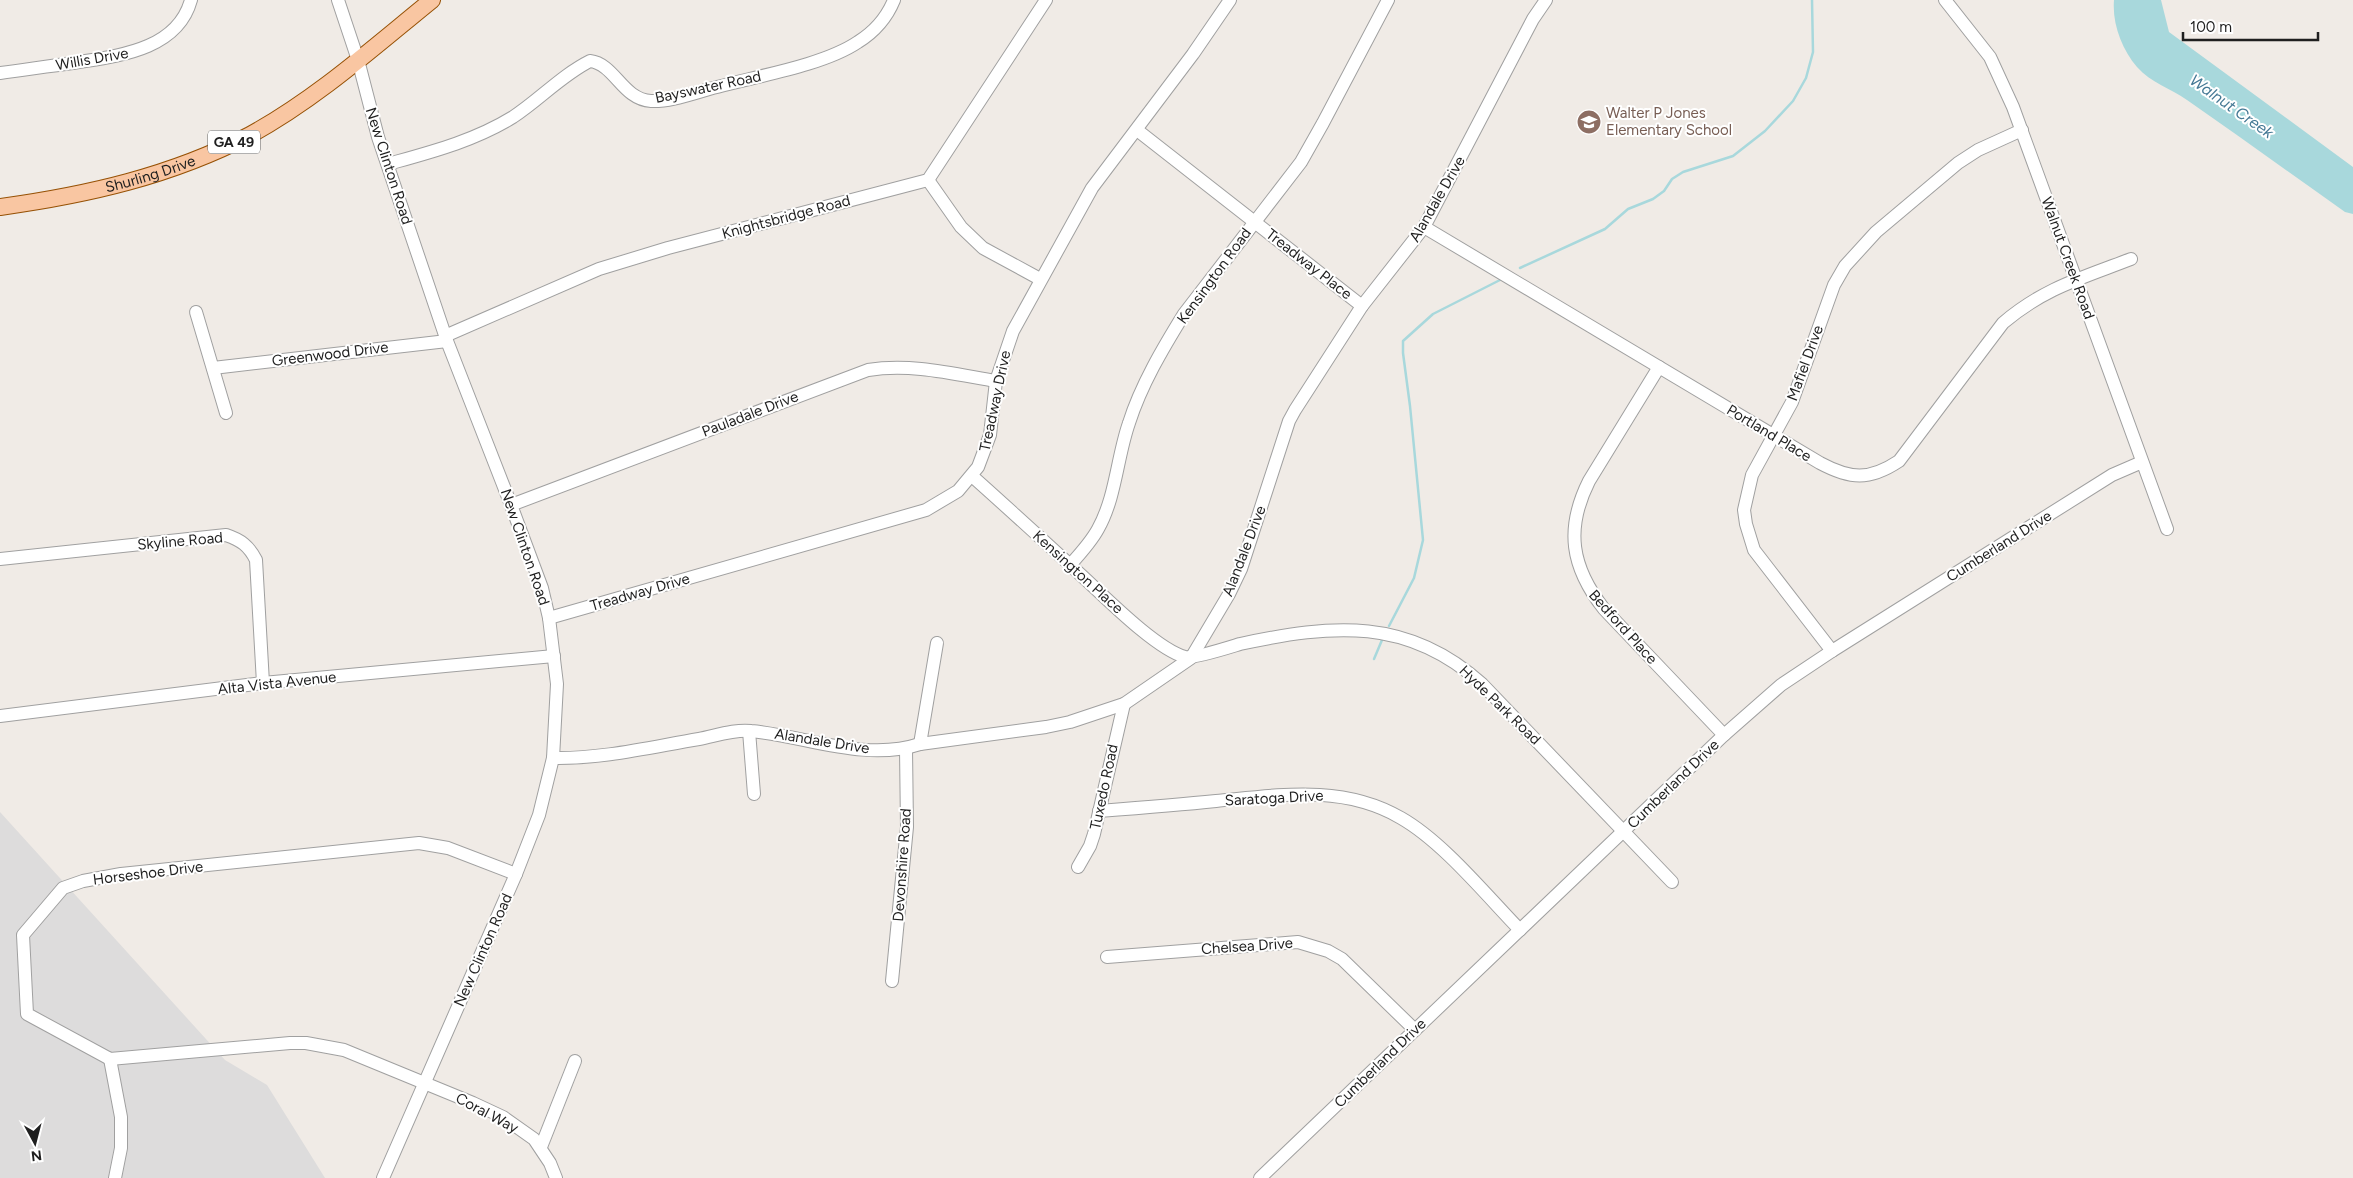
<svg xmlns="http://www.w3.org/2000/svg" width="2353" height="1178" font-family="Figtree,sans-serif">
  <rect width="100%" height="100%" fill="#f0ebe6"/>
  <path fill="#dddcdc" d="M0,812l225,248 42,25 58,93h-325z"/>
  <path fill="#a8d8dc" d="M2114,0h47l8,32 184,135v47l-8,-2c-52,-37 -105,-75 -158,-112 -17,-12 -36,-17 -50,-33 -15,-18 -25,-43 -23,-67z"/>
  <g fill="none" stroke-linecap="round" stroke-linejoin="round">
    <g stroke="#a8d8dc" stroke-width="2.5">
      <path d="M1520,268l85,-39 23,-20 25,-10 11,-8 8,-12 11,-7 50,-16 32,-25 28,-30 13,-23 7,-26 -1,-52"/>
      <path d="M1389,626l25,-48 9,-38 -13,-134 -7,-53v-12l30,-27 67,-34"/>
      <path d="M1374,659l8,-19"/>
    </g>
    <defs>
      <g id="minor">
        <path d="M338,0l20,60 20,77 69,204 64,164 31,83 7,30 8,66 -4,74 -14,57 -23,59 -133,304"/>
        <path d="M1945,0l45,57 23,50 154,422"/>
        <path d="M0,73c24,-3 48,-7 73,-10 43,-7 104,-12 118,-63"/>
        <path d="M1137,130l225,176"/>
        <path d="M388,164c43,-12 86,-23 125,-47 26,-17 49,-42 77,-56 25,3 32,38 61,40 21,1 45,-9 66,-14 41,-11 107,-22 141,-45 16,-10 29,-25 36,-42"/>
        <path d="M928,180l33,47 22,21 57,31"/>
        <path d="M1424,227l396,236c30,16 49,18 79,-2l104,-138c41,-35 79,-45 128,-64"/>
        <path d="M196,312l30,101"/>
        <path d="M445,336l154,-67 69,-21 260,-68 118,-180"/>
        <path d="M1659,367l-70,114c-24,48 -18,86 15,128l120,126"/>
        <path d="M213,368l234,-27"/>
        <path d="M972,476c37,33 73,66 109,99 24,22 75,74 104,82 8,2 45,-10 55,-13 93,-20 168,-27 242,40l190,198"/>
        <path d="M511,505l357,-135c43,-7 86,4 128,11"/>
        <path d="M0,559l226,-24c15,5 23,11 30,25l7,123"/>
        <path d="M1070,565c10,-11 21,-23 28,-36 18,-32 19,-72 31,-106 12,-38 34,-75 55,-109l117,-152 22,-39 65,-123"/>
        <path d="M549,618l377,-108 32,-19 20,-24 12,-32 6,-54 17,-50 79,-143 101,-134 37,-54"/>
        <path d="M1832,651l-78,-101 -8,-26 -2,-14 8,-35 40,-73 42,-117 11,-19 31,-34 82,-69 20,-13 44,-20"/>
        <path d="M0,716l263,-33 291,-27"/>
        <path d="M749,731l5,63"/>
        <path d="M920,744l17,-101"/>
        <path d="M553,758c49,1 98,-11 146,-19 16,-3 36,-10 52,-8 55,5 114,31 169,13l126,-17 24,-5 54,-18 67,-46 38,-64 12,-25 48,-148 6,-11 67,-104 62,-79 109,-208 13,-19"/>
        <path d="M1099,811c39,-3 78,-6 117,-10 63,-6 127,-17 185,17 42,24 85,77 119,112"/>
        <path d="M1078,867l12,-21 4,-12 30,-130"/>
        <path d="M516,874l-68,-26 -29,-5 -298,31 -38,7 -20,7 -40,47 4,79 83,45 180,-16h16l38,7 129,53 30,14 31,22 16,24 6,15"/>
        <path d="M1107,957l191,-15 30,9 14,8 73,71"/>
        <path d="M892,981l15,-154 -1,-78"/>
        <path d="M110,1059l11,58v31l-6,30"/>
        <path d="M541,1147l34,-86"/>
        <path d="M1260,1178l464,-443 57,-50 51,-34 280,-176 30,-13"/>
      </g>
      <g id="major">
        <path id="s1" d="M0,207c87,-12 171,-31 250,-72 66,-36 124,-88 182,-135"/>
      </g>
    </defs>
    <use href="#minor" stroke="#a0a0a0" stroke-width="14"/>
    <use href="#major" stroke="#965105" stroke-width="18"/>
    <use href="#minor" stroke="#fff" stroke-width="12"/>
    <use href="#major" stroke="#f9c6a2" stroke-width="16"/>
  </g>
  <defs>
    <symbol id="school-disc" viewBox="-11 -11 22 22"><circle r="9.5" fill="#8d6e63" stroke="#fff"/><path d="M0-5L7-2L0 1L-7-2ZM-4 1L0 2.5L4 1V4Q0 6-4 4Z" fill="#fff"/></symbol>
  </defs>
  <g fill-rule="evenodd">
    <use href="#school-disc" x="1575" y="108" width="28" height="28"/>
  </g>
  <g text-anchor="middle" stroke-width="4" stroke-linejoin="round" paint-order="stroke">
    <rect fill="#fff" stroke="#626262" stroke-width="1" x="208" y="130.5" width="52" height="23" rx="4"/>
    <g font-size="14" font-weight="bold" fill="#1f1f1f">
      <text x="234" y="147">GA 49</text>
    </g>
    <g font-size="15" fill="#1f1f1f" stroke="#fff">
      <text transform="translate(92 59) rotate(-10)" y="5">Willis Drive</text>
      <text transform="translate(708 87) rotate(-12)" y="5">Bayswater Road</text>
      <text transform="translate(389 166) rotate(72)" y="5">New Clinton Road</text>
      <text dy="5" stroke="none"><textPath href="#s1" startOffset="154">Shurling Drive</textPath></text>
      <text transform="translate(1437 199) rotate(-60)" y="5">Alandale Drive</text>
      <text transform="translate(786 217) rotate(-15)" y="5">Knightsbridge Road</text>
      <text transform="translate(2068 258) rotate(70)" y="5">Walnut Creek Road</text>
      <text transform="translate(1309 264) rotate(38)" y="5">Treadway Place</text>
      <text transform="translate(1214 276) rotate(-54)" y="5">Kensington Road</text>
      <text transform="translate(330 354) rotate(-7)" y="5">Greenwood Drive</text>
      <text transform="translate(1805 363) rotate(-70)" y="5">Mafiel Drive</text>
      <text transform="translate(995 401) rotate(-78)" y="5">Treadway Drive</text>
      <text transform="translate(750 414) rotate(-21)" y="5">Pauladale Drive</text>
      <text transform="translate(1769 433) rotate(31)" y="5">Portland Place</text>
      <text transform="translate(180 541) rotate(-5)" y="5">Skyline Road</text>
      <text transform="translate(1999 546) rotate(-32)" y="5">Cumberland Drive</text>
      <text transform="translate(525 547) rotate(71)" y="5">New Clinton Road</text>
      <text transform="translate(1244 551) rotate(-69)" y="5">Alandale Drive</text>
      <text transform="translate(1078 572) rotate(42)" y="5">Kensington Place</text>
      <text transform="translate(640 592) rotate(-16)" y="5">Treadway Drive</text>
      <text transform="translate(1623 627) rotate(48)" y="5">Bedford Place</text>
      <text transform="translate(277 683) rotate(-6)" y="5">Alta Vista Avenue</text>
      <text transform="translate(1500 705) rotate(44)" y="5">Hyde Park Road</text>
      <text transform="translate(822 741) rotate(9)" y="5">Alandale Drive</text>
      <text transform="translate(1673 784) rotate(-44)" y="5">Cumberland Drive</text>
      <text transform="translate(1104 787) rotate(-78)" y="5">Tuxedo Road</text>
      <text transform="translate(1274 798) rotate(-3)" y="5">Saratoga Drive</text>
      <text transform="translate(902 865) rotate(-86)" y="5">Devonshire Road</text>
      <text transform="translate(148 873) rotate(-7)" y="5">Horseshoe Drive</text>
      <text transform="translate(1247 946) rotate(-4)" y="5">Chelsea Drive</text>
      <text transform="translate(483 950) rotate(-66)" y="5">New Clinton Road</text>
      <text transform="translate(1380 1063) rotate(-44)" y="5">Cumberland Drive</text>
      <text transform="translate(487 1113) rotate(28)" y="5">Coral Way</text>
    </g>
    <g font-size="15" fill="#785e54" stroke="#fff" text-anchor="start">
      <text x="1606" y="118">Walter P Jones<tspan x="1606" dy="17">Elementary School</tspan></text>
    </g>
    <g font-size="16" font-style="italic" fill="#457995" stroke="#fff">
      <text transform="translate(2232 106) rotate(35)" y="6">Walnut Creek</text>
    </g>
  </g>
  <g transform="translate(35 1143) rotate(173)" stroke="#ffffff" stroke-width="4" paint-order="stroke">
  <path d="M0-4L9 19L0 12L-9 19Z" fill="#1f1f1f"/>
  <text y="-8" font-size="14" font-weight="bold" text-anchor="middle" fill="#1f1f1f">N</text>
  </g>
  <path d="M2183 32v8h135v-8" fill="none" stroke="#1f1f1f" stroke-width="2.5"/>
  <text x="2190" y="32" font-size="15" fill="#1f1f1f" stroke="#ffffff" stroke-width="4" paint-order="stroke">100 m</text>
</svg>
